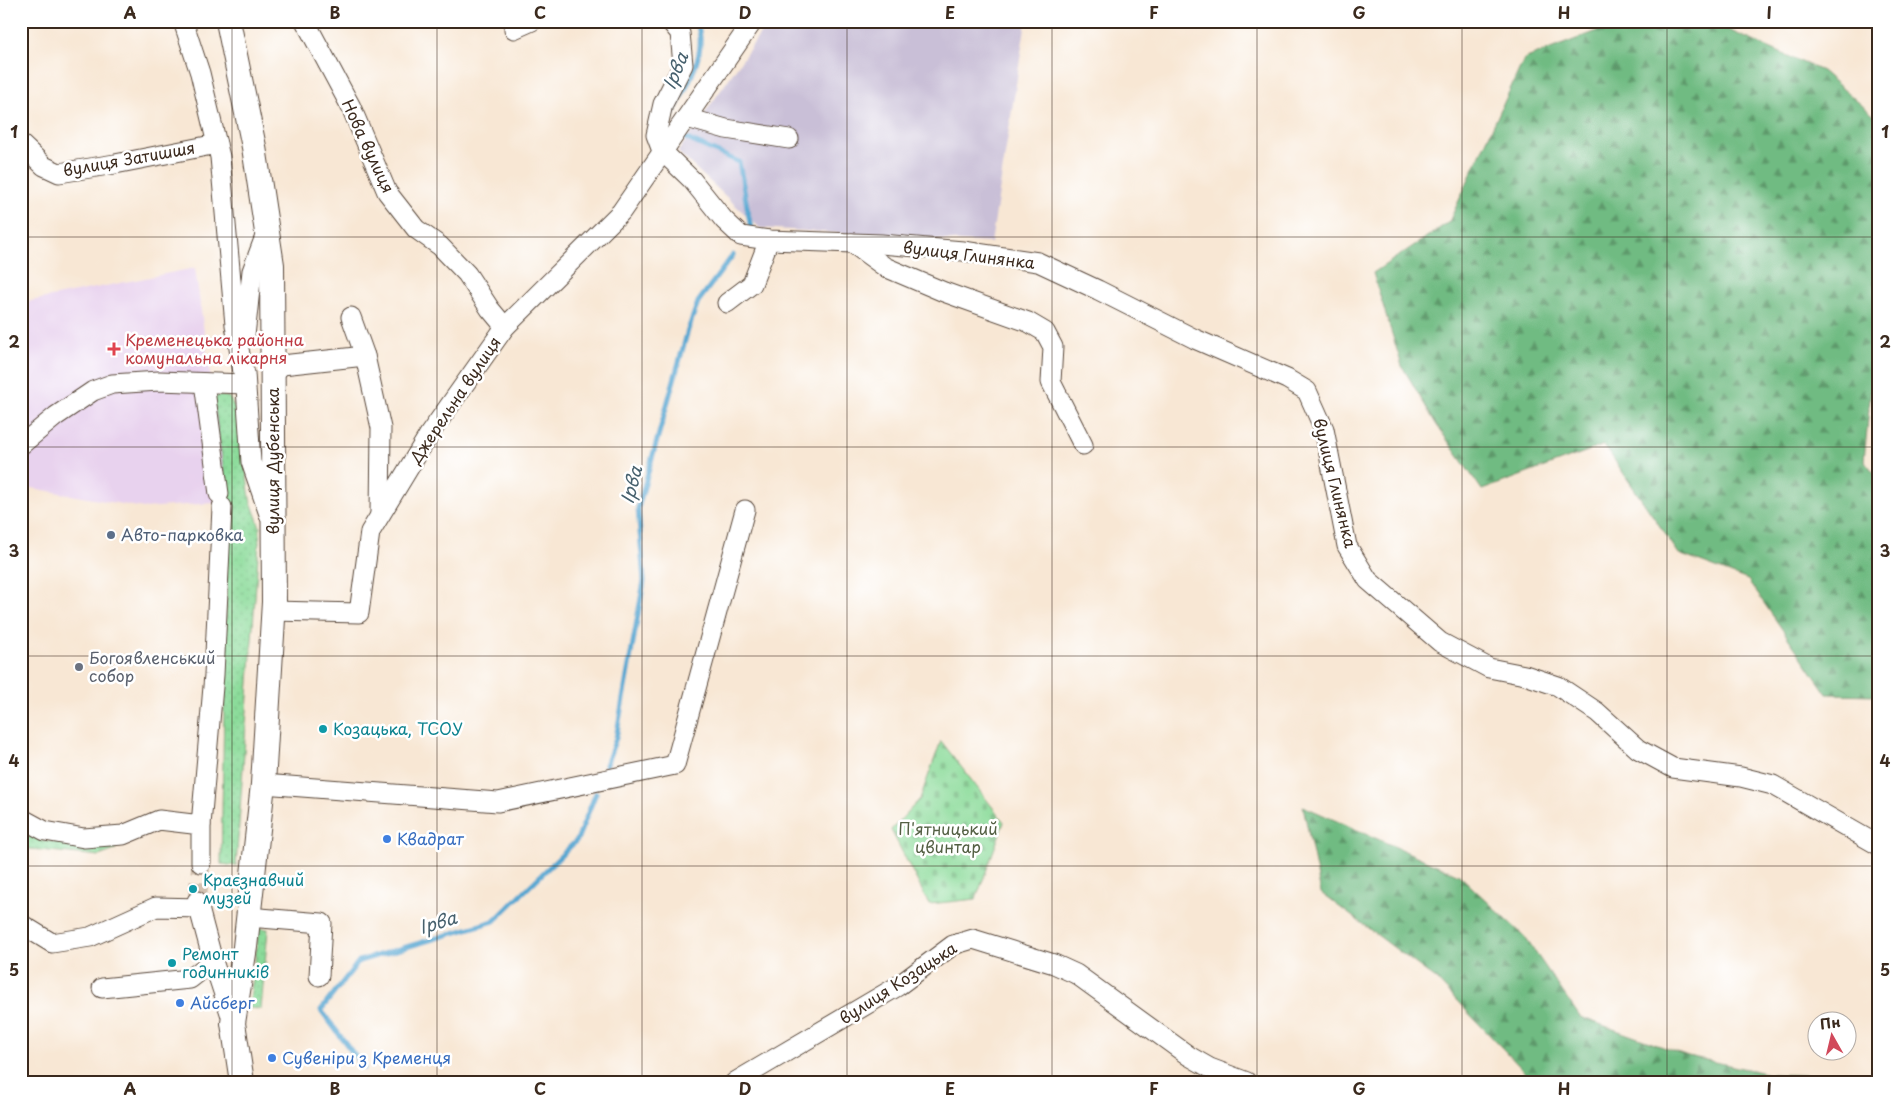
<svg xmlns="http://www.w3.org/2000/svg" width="1899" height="1103" font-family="'Playpen Sans',sans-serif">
  <defs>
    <pattern id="grass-dots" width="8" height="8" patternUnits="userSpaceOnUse" patternTransform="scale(1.25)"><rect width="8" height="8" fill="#8bdb9a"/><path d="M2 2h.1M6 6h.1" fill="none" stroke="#79bc84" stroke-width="1.8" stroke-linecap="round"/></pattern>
    <pattern id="forest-firs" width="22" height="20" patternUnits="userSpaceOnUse" patternTransform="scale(1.25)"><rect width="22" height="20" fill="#70bb82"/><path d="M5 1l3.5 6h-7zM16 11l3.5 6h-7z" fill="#5d986a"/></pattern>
    <pattern id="cemetery-stones" width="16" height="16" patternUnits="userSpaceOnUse" patternTransform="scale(1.25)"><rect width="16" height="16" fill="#8bdb9a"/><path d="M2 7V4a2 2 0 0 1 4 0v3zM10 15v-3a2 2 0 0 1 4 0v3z" fill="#79bc84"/></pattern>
  </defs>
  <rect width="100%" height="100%" fill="#fff"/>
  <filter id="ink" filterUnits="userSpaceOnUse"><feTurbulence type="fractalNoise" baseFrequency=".02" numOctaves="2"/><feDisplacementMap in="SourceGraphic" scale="10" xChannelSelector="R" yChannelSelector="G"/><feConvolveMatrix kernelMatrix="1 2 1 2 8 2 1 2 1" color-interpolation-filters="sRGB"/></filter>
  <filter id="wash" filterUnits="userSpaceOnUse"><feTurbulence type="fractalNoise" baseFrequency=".0096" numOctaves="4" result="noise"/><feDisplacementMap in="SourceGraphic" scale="20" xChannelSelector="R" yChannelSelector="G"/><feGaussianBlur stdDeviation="1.12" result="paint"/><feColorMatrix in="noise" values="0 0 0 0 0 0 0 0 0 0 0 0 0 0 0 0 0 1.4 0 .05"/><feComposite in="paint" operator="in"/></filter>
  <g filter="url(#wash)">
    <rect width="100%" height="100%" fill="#f8e7d4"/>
    <path fill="#e8d2ee" d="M195,268l33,234 -84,6 -123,-22v-183z"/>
    <path fill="#c9bfd7" d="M769,21h257l-35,222 -231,-15 -82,-76z"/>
    <g fill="url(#grass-dots)" stroke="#63825c">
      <path d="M213,395l16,2 10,19 11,83 10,28 -24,339 -15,-2 7,-362z"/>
      <path d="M21,831c22,17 70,11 97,11l-3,8 -16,6 -78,-8z"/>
      <path d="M259,928l9,1 -7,80 -12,-1z"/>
    </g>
    <g fill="url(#forest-firs)" stroke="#567250">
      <path d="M1621,22l105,7 96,42 56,48v238h-4l-10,103 14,18v217l-51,-1 -79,-114 -69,-26 -75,-109 -122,45 -46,-66 -34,-58 -29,-93 76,-51 75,-163z"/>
      <path d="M1303,806l156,69 65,61 56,81 108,39 81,18 109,4v4h-347l-4,-8 -91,-95 -115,-86z"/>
    </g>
    <path fill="url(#cemetery-stones)" stroke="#63825c" d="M941,741l63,81 -28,77 -47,5 -38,-74 29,-31z"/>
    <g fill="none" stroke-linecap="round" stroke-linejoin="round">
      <g stroke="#55a5d0" stroke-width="5">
        <path d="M667,124c13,-27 46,-74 28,-103"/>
        <path d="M678,135l61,27 12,67"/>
        <path d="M606,765l10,-27 28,-157 -6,-73 50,-178 10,-28 35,-47"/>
        <path d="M364,1068l-43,-58 38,-49 135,-40 83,-81 19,-47"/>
      </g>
    </g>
  </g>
  <g filter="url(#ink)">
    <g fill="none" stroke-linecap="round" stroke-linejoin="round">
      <path stroke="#d2c1b0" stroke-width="19" stroke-dasharray="19 9" stroke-linecap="butt" d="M197,901l4,-38"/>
      <defs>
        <g id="minor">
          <path d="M183,21l17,52 20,84 15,168 10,59"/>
          <path d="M305,21l46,86 36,85 29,37 24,17 27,28 23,35 15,18"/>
          <path d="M670,21l10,12 3,32 -20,39 -7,31 6,16 30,29 32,40 17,16 28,4 112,4 82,7 75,11 60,28 97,49 92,40 20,12 17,38 23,117 21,34 72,62 49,26 36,7 33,11 39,26 41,37 35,19 68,9 32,8 105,60"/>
          <path d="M514,29l18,-8"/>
          <path d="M687,118l39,11 63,10"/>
          <path d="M21,144l23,22 15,7 56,-9 102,-20"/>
          <path d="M852,243l33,24 59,25 84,30 17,10 8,15 -2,35 32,63"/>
          <path d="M727,303l25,-19 17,-44"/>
          <path d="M351,317l14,39 16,72 -1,86"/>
          <path d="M245,336l7,-65 15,-40"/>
          <path d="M245,373l6,89 19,55"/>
          <path d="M273,374l9,-9 83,-9"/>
          <path d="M204,383l15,111"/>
          <path d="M21,445l35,-29 37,-25 19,-7 47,-3 86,3"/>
          <path d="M273,611l86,2 11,-81 60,-99 75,-106 116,-115 132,-191"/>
          <path d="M263,784l235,18 177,-37 70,-255"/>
          <path d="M21,818l24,13 39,7 39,-3 36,-15 42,5v38"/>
          <path d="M201,825l13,-150 8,-168"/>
          <path d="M197,901l16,60 20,61"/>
          <path d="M248,917l74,6 -3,53"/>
          <path d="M21,924l31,19 38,-6 66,-30 44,1"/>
          <path d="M102,988l88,-9 23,-18"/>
          <path d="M735,1082l163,-96 55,-41 20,-6 81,25 22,10 113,82 21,12 37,14"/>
        </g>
        <path id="major" d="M228,21l26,126 18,118 2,337 -11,182 -18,163 -12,76 9,59"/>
      </defs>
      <use href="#minor" stroke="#574639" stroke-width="21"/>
      <use href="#major" stroke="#574639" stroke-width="26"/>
      <use href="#minor" stroke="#fff" stroke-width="19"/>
      <use href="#major" stroke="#fff" stroke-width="24"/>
    </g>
  </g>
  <path fill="none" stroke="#3b2a1e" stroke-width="1" stroke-opacity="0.55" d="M232,21v1061M437,21v1061M642,21v1061M847,21v1061M1052,21v1061M1257,21v1061M1462,21v1061M1667,21v1061M21,237h1857M21,447h1857M21,656h1857M21,866h1857"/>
  <path fill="#e0444e" stroke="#fff" stroke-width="2" d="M111.5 341.5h5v5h5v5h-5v5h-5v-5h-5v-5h5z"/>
  <circle fill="#5c6f8a" stroke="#fff" stroke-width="2" cx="111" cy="535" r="5"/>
  <circle fill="#6b7280" stroke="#fff" stroke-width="2" cx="79" cy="667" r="5"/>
  <g fill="#0f9aa8" stroke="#fff" stroke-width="2">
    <circle cx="323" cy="729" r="5"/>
    <circle cx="193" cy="889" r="5"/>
    <circle cx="172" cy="963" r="5"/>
  </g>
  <g fill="#3f7fe0" stroke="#fff" stroke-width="2">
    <circle cx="387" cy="839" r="5"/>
    <circle cx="180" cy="1003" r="5"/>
    <circle cx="272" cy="1058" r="5"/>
  </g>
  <g text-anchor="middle" stroke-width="5" stroke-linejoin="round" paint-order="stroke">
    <g font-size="16" fill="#3b2a1e" stroke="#fff">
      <text transform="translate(368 146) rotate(65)" y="6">Нова вулиця</text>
      <text transform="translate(129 159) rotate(-10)" y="6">вулиця Затишшя</text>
      <text transform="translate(969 255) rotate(7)" y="6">вулиця Глинянка</text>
      <text transform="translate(455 400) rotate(-56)" y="6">Джерельна вулиця</text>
      <text transform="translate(273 461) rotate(-90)" y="6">вулиця Дубенська</text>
      <text transform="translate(1335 483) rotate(76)" y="6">вулиця Глинянка</text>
      <text transform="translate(898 983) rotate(-33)" y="6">вулиця Козацька</text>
    </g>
    <g font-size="16" fill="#be3a42" stroke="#fff" text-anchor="start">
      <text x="125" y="346">Кременецька районна<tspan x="125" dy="18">комунальна лікарня</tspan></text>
    </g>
    <g font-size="16" fill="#4e5e75" stroke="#fff" text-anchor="start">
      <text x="121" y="541">Авто-парковка</text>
    </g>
    <g font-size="16" fill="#5b616d" stroke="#fff" text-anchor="start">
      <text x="89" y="664">Богоявленський<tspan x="89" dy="18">собор</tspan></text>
    </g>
    <g font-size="16" fill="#0d838f" stroke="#fff" text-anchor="start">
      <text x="333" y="735">Козацька, ТСОУ</text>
      <text x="203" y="886">Краєзнавчий<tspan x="203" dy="18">музей</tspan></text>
      <text x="182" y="960">Ремонт<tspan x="182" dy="18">годинників</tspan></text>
    </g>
    <g font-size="16" fill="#535f43" stroke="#fff">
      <text x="948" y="835">П'ятницький<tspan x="948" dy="18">цвинтар</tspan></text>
    </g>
    <g font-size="16" fill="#366cbe" stroke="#fff" text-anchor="start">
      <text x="397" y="845">Квадрат</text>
      <text x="190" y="1009">Айсберг</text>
      <text x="282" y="1064">Сувеніри з Кременця</text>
    </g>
    <g font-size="18" font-style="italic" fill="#47616e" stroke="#fff">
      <text transform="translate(676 71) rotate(-68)" y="6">Ірва</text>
      <text transform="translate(632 485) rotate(-76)" y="6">Ірва</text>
      <text transform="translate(438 923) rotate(-17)" y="6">Ірва</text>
    </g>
  </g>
  <rect width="1899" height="1103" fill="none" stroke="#fff" stroke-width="55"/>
  <g transform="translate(1832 1036) rotate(352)"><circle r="24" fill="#ffffff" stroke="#b1aaa5"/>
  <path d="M0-4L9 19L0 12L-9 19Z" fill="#d1495b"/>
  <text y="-8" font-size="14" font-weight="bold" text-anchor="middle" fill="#3b2a1e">Пн</text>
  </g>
  <rect x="28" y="28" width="1844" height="1048" fill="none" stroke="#3b2a1e" stroke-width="2"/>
  <g font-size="16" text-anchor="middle" font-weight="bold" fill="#3b2a1e">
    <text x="130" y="19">A</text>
    <text x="335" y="19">B</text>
    <text x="540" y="19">C</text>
    <text x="745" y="19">D</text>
    <text x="950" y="19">E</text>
    <text x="1154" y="19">F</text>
    <text x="1359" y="19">G</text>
    <text x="1564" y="19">H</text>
    <text x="1769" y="19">I</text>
    <text x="14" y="138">1</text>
    <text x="1885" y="138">1</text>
    <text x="14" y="348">2</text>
    <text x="1885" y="348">2</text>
    <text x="14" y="557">3</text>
    <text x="1885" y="557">3</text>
    <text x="14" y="767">4</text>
    <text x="1885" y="767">4</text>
    <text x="14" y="976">5</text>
    <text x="1885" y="976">5</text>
    <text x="130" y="1095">A</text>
    <text x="335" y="1095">B</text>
    <text x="540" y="1095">C</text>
    <text x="745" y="1095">D</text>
    <text x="950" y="1095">E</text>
    <text x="1154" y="1095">F</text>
    <text x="1359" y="1095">G</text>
    <text x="1564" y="1095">H</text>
    <text x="1769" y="1095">I</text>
  </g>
</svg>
